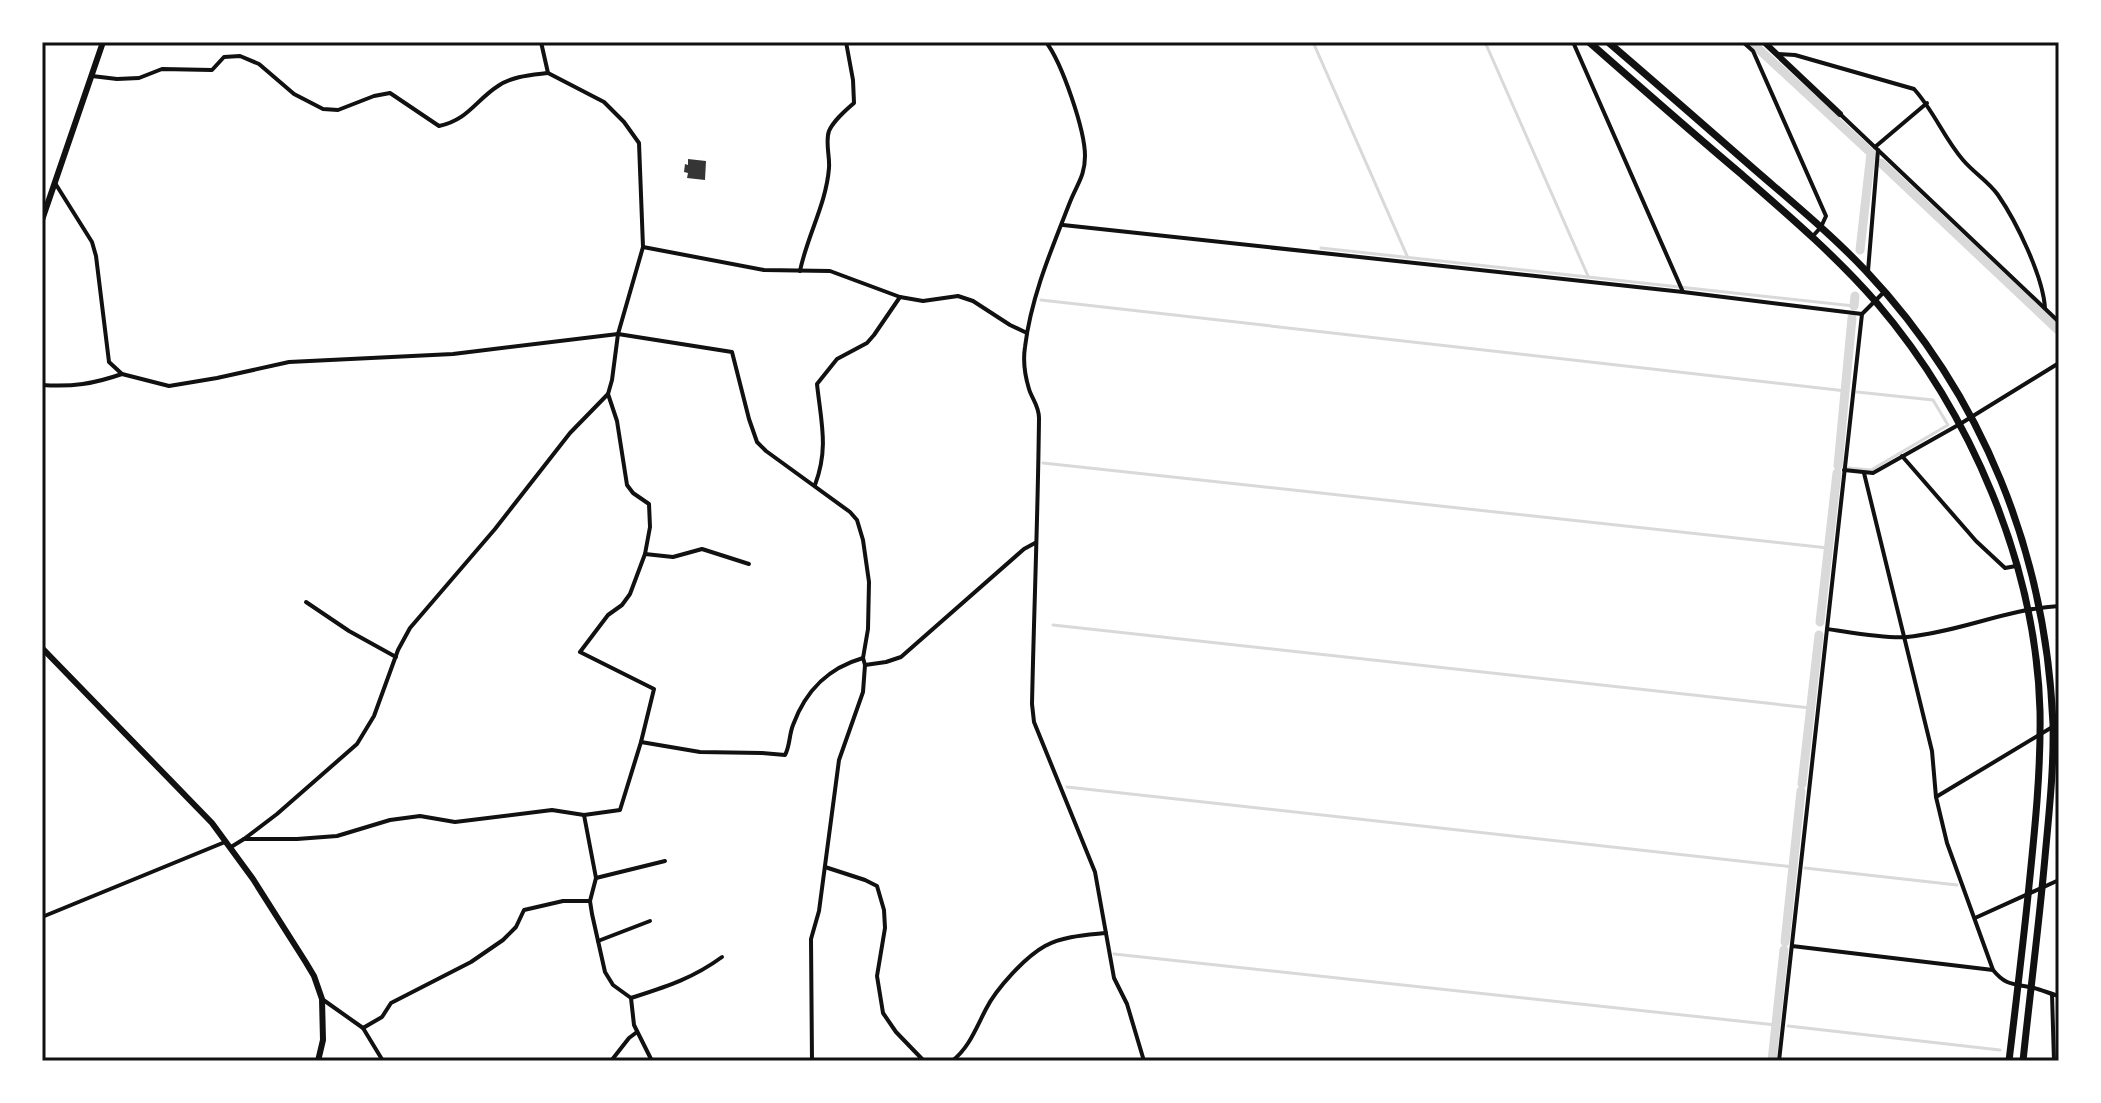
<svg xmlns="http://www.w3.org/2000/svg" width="2101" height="1103" font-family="'Alegreya Sans',sans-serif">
  <rect width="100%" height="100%" fill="#fff"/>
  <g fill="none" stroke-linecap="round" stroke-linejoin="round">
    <g stroke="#d9d9d9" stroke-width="3">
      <path d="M1313,42l95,216"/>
      <path d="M1485,42l103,234"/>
      <path d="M1321,248l533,58"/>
      <path d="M1041,300l805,91"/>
      <path d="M1043,463l785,85"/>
      <path d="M1848,468l23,2 77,-45 -15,-25 -76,-8"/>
      <path d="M1053,625l758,83"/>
      <path d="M1067,787l727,80"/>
      <path d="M1805,868l152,17"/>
      <path d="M1114,954l662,71"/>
      <path d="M1788,1026l212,24"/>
    </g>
    <g stroke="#d9d9d9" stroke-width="9">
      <path d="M1751,42l120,111 -11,97"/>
      <path d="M1881,163l177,167"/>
      <path d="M1854,306l1,-10"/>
      <path d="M1838,466l14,-148"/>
      <path d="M1820,622l17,-149"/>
      <path d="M1802,784l17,-149"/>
      <path d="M1785,942l16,-151"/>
      <path d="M1772,1061l12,-111"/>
    </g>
  </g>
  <path fill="#353535" d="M688,159l18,2 -1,19 -18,-2 1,-5 -4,-1 1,-8 3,1z"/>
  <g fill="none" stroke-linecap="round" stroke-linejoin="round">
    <g stroke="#111" stroke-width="4">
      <path d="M1046,42c16,21 39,88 39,114 0,20 -8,28 -15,46 -18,46 -39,95 -45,145 -2,13 0,29 4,42 3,10 10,17 10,29 -1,95 -5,191 -7,286l2,18 61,150 19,106 13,26 17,57"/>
      <path d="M1573,42l110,250"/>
      <path d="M1743,42l10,9 73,165 -5,11 -8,9"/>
      <path d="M1777,54l18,1 119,34c20,22 30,49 49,71 11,13 26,22 35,35 18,26 45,81 47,113"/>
      <path d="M92,76l25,3 22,-1 23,-9 50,1 12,-13 16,-1 19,8 35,30 29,15 15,1 36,-14 16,-3 49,33c29,-6 37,-26 59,-40 14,-10 34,-11 50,-13"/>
      <path d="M1840,114l219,208"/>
      <path d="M1875,147l52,-44"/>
      <path d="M55,183l37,59 4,14 13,106 13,12 47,12 48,-8 72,-16 164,-8 165,-20 114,18 17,67 8,23 9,9 84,61 7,8 6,20 6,42 -1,47 -5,29 2,7 -2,27 -24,68 -20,151 -8,28 1,122"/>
      <path d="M1063,225l620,67 179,22"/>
      <path d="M643,247l121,23 66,1 70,26 23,4 35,-5 15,5 37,24 17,8"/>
      <path d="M800,271c7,-35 26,-66 29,-103 1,-12 -4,-26 0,-37 5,-11 16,-20 25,-28l-1,-23 -7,-38"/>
      <path d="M1868,271l10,-121"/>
      <path d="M42,385c31,2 51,-1 80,-11"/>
      <path d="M1902,456l74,85 29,27 11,-2"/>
      <path d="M1844,470l29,3 87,-49 99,-61"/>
      <path d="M1864,473l68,278 4,46 11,46 46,127c14,17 21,13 41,18 8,2 17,6 25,8"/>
      <path d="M815,485c14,-37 6,-63 2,-101l20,-25 30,-16 7,-8 26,-38"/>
      <path d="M2059,523v-1"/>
      <path d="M645,554l28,3 29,-8 47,15"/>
      <path d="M306,602l43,29 47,26"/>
      <path d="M1827,629c22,3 59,10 80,8 52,-5 100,-28 152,-31"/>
      <path d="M865,665l21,-3 15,-5 123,-108 11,-6"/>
      <path d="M641,742l59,10 62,1 23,2c5,-9 4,-20 8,-30 13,-35 35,-57 70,-67"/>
      <path d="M1936,797l123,-74"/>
      <path d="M584,815l12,63 -6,23 2,13 13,58 8,13 18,13 3,27 18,36"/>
      <path d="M244,839h53l40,-3 53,-16 30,-4 35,6 97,-12 32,5 36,-5 21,-68 13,-53 -74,-37 28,-37 14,-10 8,-11 15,-40 5,-27 -1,-23 -16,-11 -6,-8 -10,-64 -9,-27"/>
      <path d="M231,847l13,-8 33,-25 80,-70 17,-28 24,-66 12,-22 85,-99 75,-96 38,-39 4,-14 6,-46 25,-87 -4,-104 -15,-21 -20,-20 -56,-29 -7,-31"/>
      <path d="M825,867l40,13 12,6 7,24 1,18 -8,48 6,37 13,19 28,29"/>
      <path d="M596,878l69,-17"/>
      <path d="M42,917l183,-75"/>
      <path d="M1975,918l84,-38"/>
      <path d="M598,941l52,-20"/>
      <path d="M1792,946l201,24"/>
      <path d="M2052,994l2,67"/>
      <path d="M631,998c34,-11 61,-19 91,-41"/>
      <path d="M322,999l41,29 20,33"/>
      <path d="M363,1028l19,-11 9,-14 80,-41 32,-22 13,-13 8,-17 39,-9h27"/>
      <path d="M611,1061l18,-23 8,-6"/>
      <path d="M952,1061c17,-13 24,-33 34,-52 10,-20 39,-52 59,-63 18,-10 42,-11 61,-13"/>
      <path d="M1779,1061l83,-747 22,-22"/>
    </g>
    <path stroke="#111" stroke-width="6" d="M1764,42l76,72"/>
    <g stroke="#111" stroke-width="6">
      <path d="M42,220l61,-178"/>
      <path d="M42,648l170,175 41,56 52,82 9,15 8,23 1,41 -5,21"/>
    </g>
    <g stroke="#111" stroke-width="7">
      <path d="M1589,42c50,44 100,88 151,131 47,41 95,82 136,129 95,111 160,263 164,409 1,59 -5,117 -11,175 -6,59 -13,117 -20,175"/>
      <path d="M1608,42c49,42 98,85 146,127 38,33 77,65 112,102 117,124 180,283 187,453 1,44 -4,89 -8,133 -6,68 -15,136 -22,204"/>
    </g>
  </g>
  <rect width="2101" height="1103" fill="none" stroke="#ffffff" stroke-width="88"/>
  <rect x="44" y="44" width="2013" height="1015" fill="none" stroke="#111" stroke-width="3"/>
</svg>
